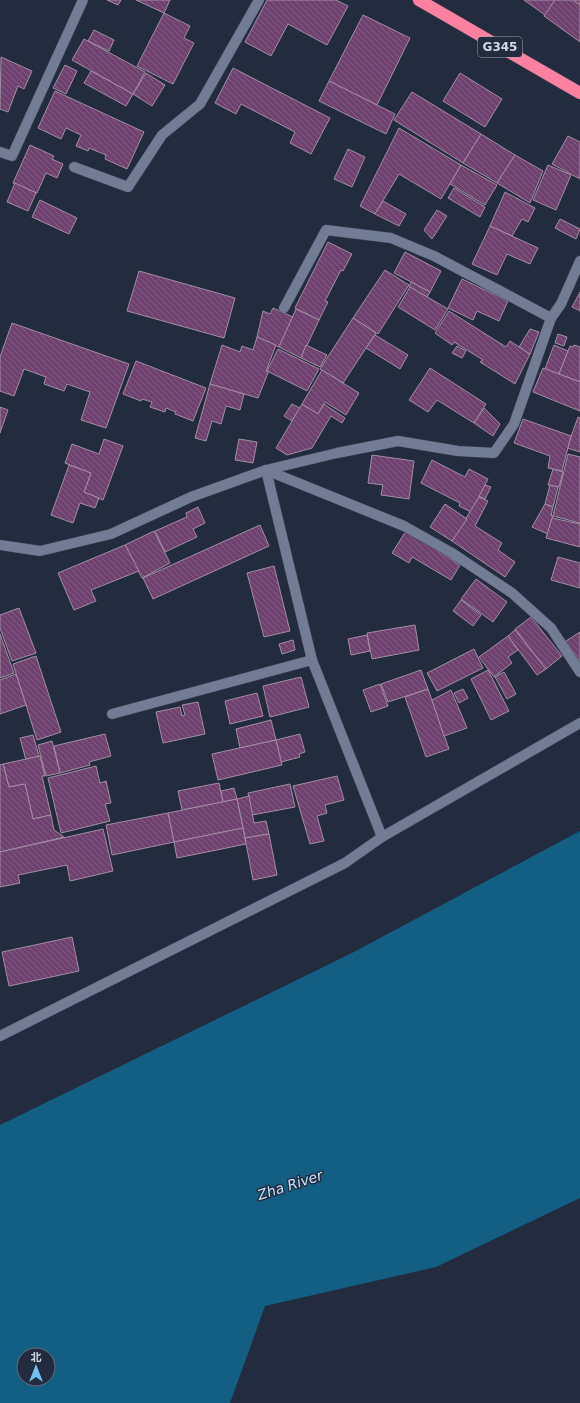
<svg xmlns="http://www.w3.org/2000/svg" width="580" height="1403" font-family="'DejaVu Sans','Noto Sans SC',sans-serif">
  <defs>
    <pattern id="building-back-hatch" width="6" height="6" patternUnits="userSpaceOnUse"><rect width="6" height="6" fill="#6f416e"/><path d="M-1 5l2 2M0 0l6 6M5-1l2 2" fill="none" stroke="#825c83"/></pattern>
  </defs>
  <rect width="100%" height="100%" fill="#232b3f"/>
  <path fill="#135f84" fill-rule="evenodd" d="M580,831v367l-144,69 -171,39 -35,97h-230v-278l352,-172zM24,1355h24v24h-24z"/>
  <g fill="url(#building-back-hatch)" stroke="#a38ea2">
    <path d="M107,0h14l-3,5z"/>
    <path d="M136,0h34l-6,13z"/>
    <path d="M267,0h69l12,6 -21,39 -39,-21 -17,32 -26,-14z"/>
    <path d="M524,0h31l-10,15z"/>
    <path d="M555,0h18l7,5v37l-36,-26z"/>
    <path d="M573,0h7v5z"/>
    <path d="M164,13l26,13 -6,12 10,5 -21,41 -36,-18z"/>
    <path d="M363,15l47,23 -33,67 -48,-24z"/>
    <path d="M94,30l20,10 -5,11 -21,-10z"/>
    <path d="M84,39l61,33 -12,22 -61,-34z"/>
    <path d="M1,57l31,14 -8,18 -6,-3 -10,26 -8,-3z"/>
    <path d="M65,65l12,6 -11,23 -13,-6z"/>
    <path d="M233,68l97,50 -19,36 -21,-11 5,-11 -54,-28 -5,10 -21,-11z"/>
    <path d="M91,71l42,23 -7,12 -42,-23z"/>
    <path d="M146,73l19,12 -13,21 -19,-12z"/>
    <path d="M460,73l42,26 -17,28 -42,-26z"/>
    <path d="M329,81l66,33 -9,20 -67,-33z"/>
    <path d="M55,91l89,41 -17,37 -22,-10 1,-4 -17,-7 -1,3 -12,-5 5,-11 -15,-7 -5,11 -23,-11z"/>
    <path d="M412,92l69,42 -18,29 -69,-43z"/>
    <path d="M399,128l62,37 -20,34 -42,-25 -24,40 -15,-8z"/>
    <path d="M481,134l34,21 -18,28 -34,-20z"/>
    <path d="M568,136l12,6v37l-28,-15z"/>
    <path d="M30,145l24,11 -2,3 11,5 -6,14 -11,-5 -9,20 -24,-10z"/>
    <path d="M348,149l17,8 -13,30 -18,-8z"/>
    <path d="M515,155l28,16 -13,32 -33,-20z"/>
    <path d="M461,165l36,20 -12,20 -35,-21z"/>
    <path d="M548,165l23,10 -15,35 -23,-10z"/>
    <path d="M15,183l21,10 -8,18 -21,-9z"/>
    <path d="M454,188l31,19 -5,10 -32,-19z"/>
    <path d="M505,192l30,16 -7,14 -6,-3 -10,17 -22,-10z"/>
    <path d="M40,200l37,18 -8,16 -37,-17z"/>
    <path d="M383,201l23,13 -7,12 -24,-12z"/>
    <path d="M437,210l10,6 -15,23 -8,-9z"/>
    <path d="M560,219l20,10 -4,10 -21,-11z"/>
    <path d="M490,226l48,22 -8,16 -23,-10 -10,21 -25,-11z"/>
    <path d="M328,242l24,12 -9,17 -2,-1 -16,31 3,1 -9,18 -24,-12z"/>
    <path d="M405,252l36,19 -11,21 -36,-19z"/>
    <path d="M385,270l24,15 -31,49 -25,-16z"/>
    <path d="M139,271l96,27 -11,40 -97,-27z"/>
    <path d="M462,279l46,22 -9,20 -22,-10 -4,9 -25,-12z"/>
    <path d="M411,282l19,10 -3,5 -18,-10z"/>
    <path d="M410,287l38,22 -13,21 -37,-23z"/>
    <path d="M580,292v19l-8,-4z"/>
    <path d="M273,308l20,9 -14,30 -22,-10 6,-26 7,3z"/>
    <path d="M296,309l23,11 -18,38 -22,-11z"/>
    <path d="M449,311l57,36 4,-6 20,13 -15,30 -35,-22 3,-2 -29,-18 -2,3 -17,-12z"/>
    <path d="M353,318l23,15 -33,50 -23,-14z"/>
    <path d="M12,323l117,41 -23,64 -25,-8 9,-28 -23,-8 -3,7 -20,-7 2,-7 -22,-8 -10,27 -14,-5v-34z"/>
    <path d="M530,329l9,3 -9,22 -11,-7z"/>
    <path d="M558,334l9,3 -3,9 -9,-3z"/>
    <path d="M375,335l33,20 -8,14 -34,-21z"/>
    <path d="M257,337l19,8 -10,26 2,2 -10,25 -48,-14 12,-39 18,7 2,-6 11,4z"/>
    <path d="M306,345l21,10 -7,12 -19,-9z"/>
    <path d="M554,345l14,6 -9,23 -14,-5z"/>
    <path d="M574,345l6,2v35l-21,-8 11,-28 3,1z"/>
    <path d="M457,346l9,5 -4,7 -10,-5z"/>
    <path d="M278,349l41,20 -12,22 -40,-20z"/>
    <path d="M136,361l70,27 -13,33 -18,-7 1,-2 -10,-4 -1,4 -15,-5 2,-5 -10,-3 -1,2 -18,-7z"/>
    <path d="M430,368l56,36 -12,19 -37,-23 -9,12 -19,-12z"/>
    <path d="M543,368l37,14v29l-47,-19z"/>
    <path d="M322,370l37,23 -13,22 -21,-13 -7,12 -16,-10z"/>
    <path d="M210,384l34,10 -4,16 -14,-4 -5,18 -9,-3 -6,20 -11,-3z"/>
    <path d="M292,404l8,4 -8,13 -8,-5z"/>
    <path d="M302,404l16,10 6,-10 21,14 -3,5 -11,-7 -19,32 -25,7 -11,-7z"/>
    <path d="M0,407l8,3 -8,23z"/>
    <path d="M484,408l16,16 -7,12 -19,-13z"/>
    <path d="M578,417l2,1v34l-13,-4z"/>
    <path d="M523,419l48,17 -9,35 -14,-3 2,-12 -36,-13z"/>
    <path d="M104,439l19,7 -20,54 -19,-8 7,-19 -26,-10 7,-19 27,10z"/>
    <path d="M239,439l18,3 -4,21 -18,-3z"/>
    <path d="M568,454l12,3v66l-27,-7z"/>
    <path d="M372,455l42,6 -5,38 -28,-4 2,-10 -15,-2z"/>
    <path d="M432,460l33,17 4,-8 19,10 -17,33 -12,-6 1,-3 -39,-20z"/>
    <path d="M69,465l22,8 -7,19 15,6 -4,10 -15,-5 -7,20 -22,-8z"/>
    <path d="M553,469l10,3 -4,15 -11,-2z"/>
    <path d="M485,485l6,2 -6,12 -6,-3z"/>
    <path d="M550,485l8,2 -5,20 -8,-3z"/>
    <path d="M479,497l9,4 -13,25 27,17 -4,7 17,12 -10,15 -53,-36z"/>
    <path d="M445,504l22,15 -15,22 -22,-14z"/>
    <path d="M545,504l8,3 -2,9h2l-5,18 -16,-7z"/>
    <path d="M198,507l7,16 -12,6 4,8 -32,15 -10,-21 32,-14 -1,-4z"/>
    <path d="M552,518l28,6v23l-34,-9z"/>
    <path d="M260,525l9,21 -116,53 -10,-21z"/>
    <path d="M154,531l16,32 -28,15 -17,-33z"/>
    <path d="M406,531l54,34 -9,15 -39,-23 -3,6 -17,-10z"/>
    <path d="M125,545l14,26 -48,19 5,11 -22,9 -16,-37z"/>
    <path d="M558,557l22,6v25l-29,-8z"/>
    <path d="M274,566l16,65 -26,6 -17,-64z"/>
    <path d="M476,579l31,23 -14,20 -32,-23z"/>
    <path d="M461,600l20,15 -8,11 -20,-15z"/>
    <path d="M19,608l17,45 -24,8 -12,-33v-13z"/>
    <path d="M531,617l31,39 -16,13 -31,-40z"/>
    <path d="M415,625l4,25 -47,9 -5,-26z"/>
    <path d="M515,630l31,39 -9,6 -29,-39z"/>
    <path d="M580,632v30l-14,-21z"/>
    <path d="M0,634l14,39 -14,5z"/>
    <path d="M367,635l3,16 -19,4 -3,-16z"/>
    <path d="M508,636l10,14 -10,7 4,6 -18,14 -15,-20z"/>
    <path d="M293,640l2,10 -13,4 -3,-10z"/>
    <path d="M474,649l9,19 -46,23 -10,-18z"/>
    <path d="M36,656l25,76 -24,8 -24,-76z"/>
    <path d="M421,670l7,19 -40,13 -7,-18z"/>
    <path d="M488,670l21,41 -18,9 -20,-41z"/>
    <path d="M504,672l12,22 -9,5 -12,-22z"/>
    <path d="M16,674l10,31 -26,9v-34z"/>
    <path d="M301,677l8,30 -39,10 -7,-31z"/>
    <path d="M380,684l8,22 -17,6 -8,-22z"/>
    <path d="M428,689l21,60 -23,8 -21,-60z"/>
    <path d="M463,689l5,9 -9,5 -5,-10z"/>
    <path d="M451,690l16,38 -23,8 -12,-36z"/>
    <path d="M257,693l6,23 -33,8 -5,-23z"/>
    <path d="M198,702l7,32 -42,9 -7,-31 24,-5 2,9 3,-1 -3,-10z"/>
    <path d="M271,720l5,20 -36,8 -4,-19z"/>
    <path d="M105,734l6,22 -22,6 1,3 -30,8 -6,-27z"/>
    <path d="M300,734l5,18 -6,2 1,3 -19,5 -5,-22z"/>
    <path d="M33,735l6,21 -13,4 -6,-22z"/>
    <path d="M276,740l6,25 -64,15 -6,-26z"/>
    <path d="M52,741l8,32 -14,3 -8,-31z"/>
    <path d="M40,756l5,20h-3l9,39 -18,4 -8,-35 -16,3 -6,-23z"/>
    <path d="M3,764l6,23 16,-3 8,35 18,-4 3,15 10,7 -64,15v-87z"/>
    <path d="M96,766l4,17 6,-2 5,22 -6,1 5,17 -49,12 -13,-55z"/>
    <path d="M337,776l7,24 -19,5 2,8 -10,3 7,25 -14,3 -17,-58z"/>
    <path d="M219,783l4,19 -41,8 -4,-19z"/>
    <path d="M290,784l5,23 -43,8 -4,-22z"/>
    <path d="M234,788l3,11 -14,3 -2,-11z"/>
    <path d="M249,796l5,27 12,-2 3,13 -24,4 -8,-39z"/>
    <path d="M237,799l6,29 -69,14 -6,-29z"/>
    <path d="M168,813l6,29 -62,13 -6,-30z"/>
    <path d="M243,828l3,16 -69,14 -3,-16z"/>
    <path d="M103,829l10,42 -43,10 -3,-16 -49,10 2,8 -20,4v-35z"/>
    <path d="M269,834l8,41 -24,5 -8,-42z"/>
    <path d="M72,937l7,34 -70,15 -7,-34z"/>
  </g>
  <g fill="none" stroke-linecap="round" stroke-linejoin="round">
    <defs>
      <g id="minor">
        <path d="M0,152l12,4 71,-156"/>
        <path d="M74,167l54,20 34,-52 38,-31 59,-104"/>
        <path d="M551,318l10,-14 19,-43"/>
        <path d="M266,470l46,190 70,177"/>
        <path d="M266,470l138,56 48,27 60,40 39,35 29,44"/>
        <path d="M0,545l40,6 71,-17 80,-37 75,-27 71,-17 61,-12 60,10 36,2 20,-29 37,-106 -117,-62 -43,-18 -65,-8 -42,78"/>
        <path d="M112,714l200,-54"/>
        <path d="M0,1036l345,-173 37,-26 198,-114"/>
      </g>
      <path id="highway" d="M419,0l161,93"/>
    </defs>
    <use href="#minor" stroke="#3f4657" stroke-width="11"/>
    <use href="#highway" stroke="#3f4657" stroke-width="13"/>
    <use href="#minor" stroke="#727c94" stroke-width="10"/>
    <use href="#highway" stroke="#fc81a1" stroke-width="12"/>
  </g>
  <g text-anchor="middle" stroke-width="3" stroke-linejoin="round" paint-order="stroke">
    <rect fill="#232b3f" stroke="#9da3b2" stroke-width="1" x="478" y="37" width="44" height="20" rx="3"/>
    <g font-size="12" font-weight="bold" fill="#d1d7e4">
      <text x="500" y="51">G345</text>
    </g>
    <g font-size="14" font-style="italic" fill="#c2e6fc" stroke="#232b3f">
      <text transform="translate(290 1185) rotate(-18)" y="5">Zha River</text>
    </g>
  </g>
  <g transform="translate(36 1367)"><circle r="19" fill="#232b3f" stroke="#697081"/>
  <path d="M0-3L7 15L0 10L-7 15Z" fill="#71c1f5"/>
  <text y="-6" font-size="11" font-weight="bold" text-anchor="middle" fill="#d1d7e4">北</text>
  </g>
</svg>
